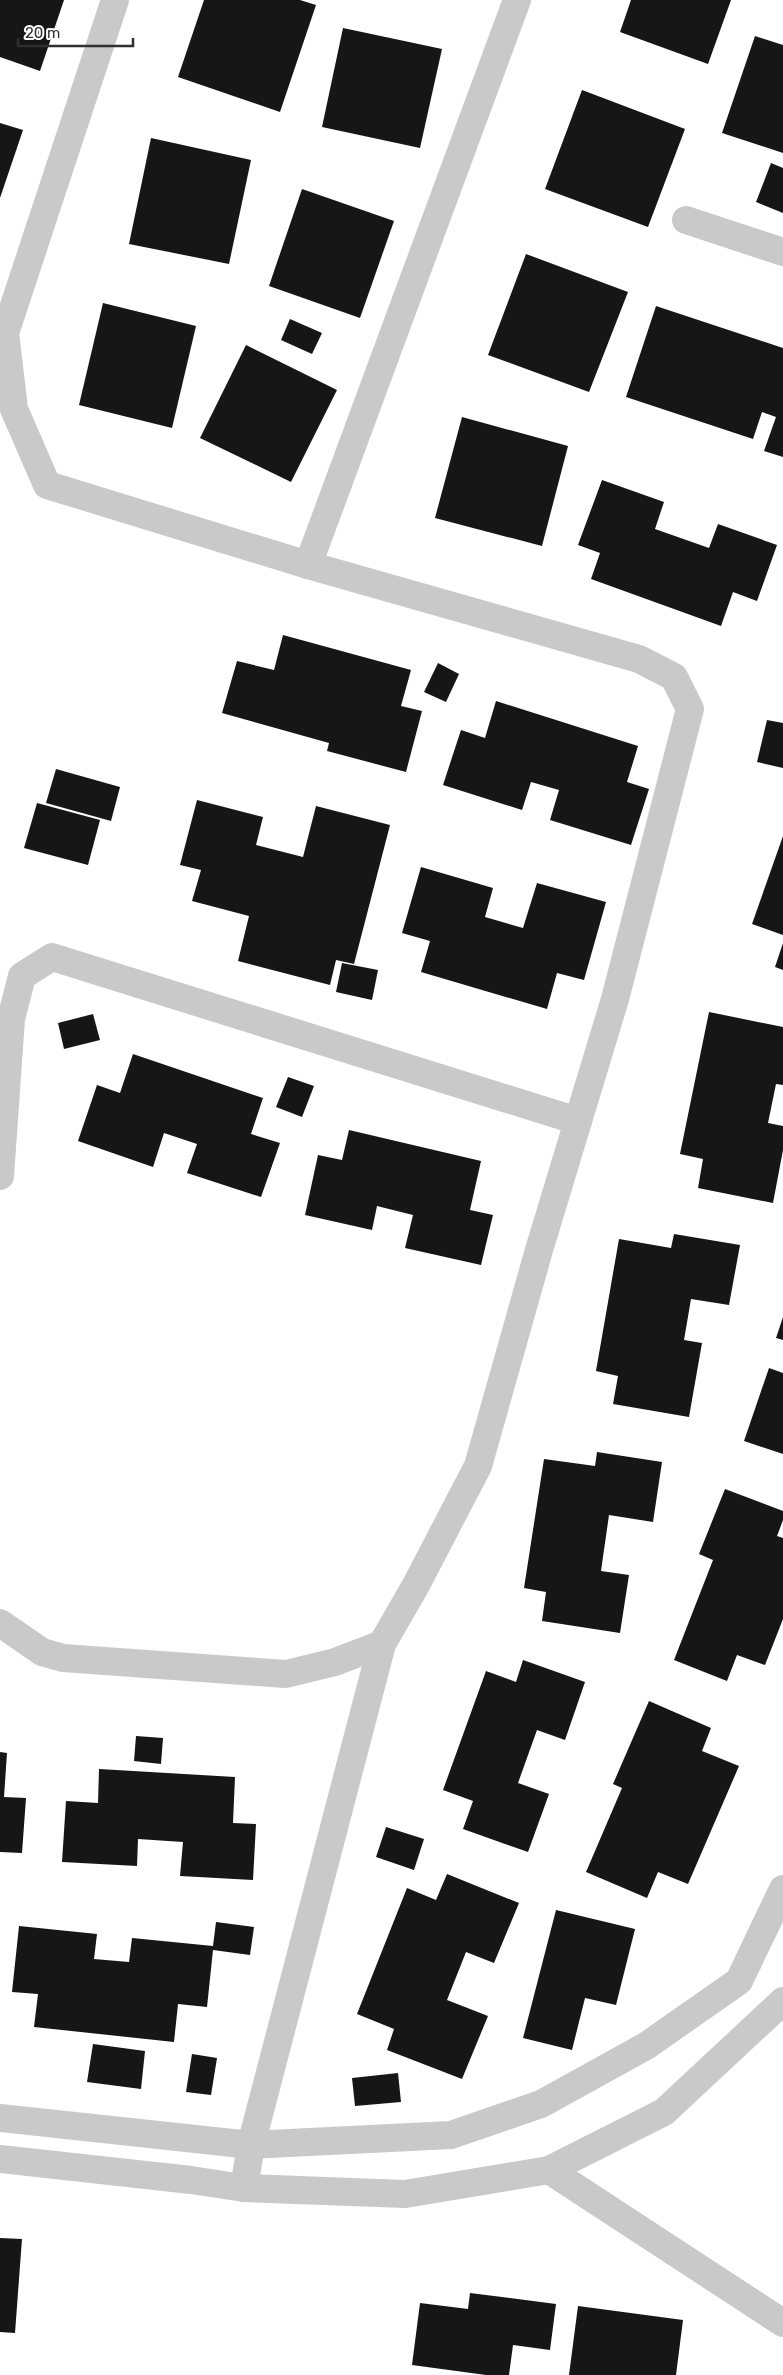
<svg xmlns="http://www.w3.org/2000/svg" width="783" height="2375" font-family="Rubik,sans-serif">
  <rect width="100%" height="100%" fill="#fff"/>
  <g fill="#161616">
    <path d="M0,0h64l-24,71 -40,-14z"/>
    <path d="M204,0h96l16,5 -36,107 -102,-35z"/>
    <path d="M631,0h100l-23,64 -88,-32z"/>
    <path d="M343,28l99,21 -22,99 -98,-21z"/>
    <path d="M755,36l28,9v108l-61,-20z"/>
    <path d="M582,90l103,39 -37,98 -103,-38z"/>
    <path d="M0,123l23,7 -23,68z"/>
    <path d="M151,138l100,22 -22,104 -100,-20z"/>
    <path d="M771,163l12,5v45l-27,-11z"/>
    <path d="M302,189l92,32 -34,97 -91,-32z"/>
    <path d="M526,254l102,38 -39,100 -101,-37z"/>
    <path d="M103,303l93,23 -24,102 -93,-23z"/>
    <path d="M656,306l127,42v109l-19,-6 12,-34 -14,-5 -9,27 -127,-42z"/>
    <path d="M290,319l32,14 -10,21 -31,-14z"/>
    <path d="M246,345l91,45 -46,92 -91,-44z"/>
    <path d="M462,417l106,29 -26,100 -107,-28z"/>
    <path d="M602,480l62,22 -9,27 54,19 9,-24 59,21 -20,56 -24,-9 -12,34 -130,-47 9,-26 -22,-8z"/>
    <path d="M283,635l128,35 -10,36 21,5 -16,61 -79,-21 2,-8 -107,-30 15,-52 37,9z"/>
    <path d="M438,663l21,11 -13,28 -22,-10z"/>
    <path d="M496,701l142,45 -11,36 22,7 -18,56 -81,-25 9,-30 -28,-8 -9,28 -79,-25 18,-55 24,8z"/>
    <path d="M767,720l16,3v45l-26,-6z"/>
    <path d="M56,769l64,18 -9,34 -65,-18z"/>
    <path d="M197,800l66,17 -7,28 47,12 13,-51 74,19 -36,139 -18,-4 -6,25 -92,-24 11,-45 -57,-15 9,-31 -21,-5z"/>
    <path d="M37,803l63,17 -12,45 -64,-17z"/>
    <path d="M783,836v99l-31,-11z"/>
    <path d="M421,867l72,21 -8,29 38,11 14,-45 69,19 -22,78 -27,-7 -10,36 -126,-37 9,-31 -28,-8z"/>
    <path d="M783,943v27l-8,-3z"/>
    <path d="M342,963l36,7 -6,30 -36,-8z"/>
    <path d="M709,1012l74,15v58l-7,-1 -8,39 15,3v24l-10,53 -75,-15 5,-29 -23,-5z"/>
    <path d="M93,1014l7,26 -36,9 -6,-26z"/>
    <path d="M133,1054l130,44 -12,36 29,9 -19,54 -74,-24 10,-29 -33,-11 -11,34 -75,-26 19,-56 23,8z"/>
    <path d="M288,1077l26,9 -12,31 -26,-10z"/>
    <path d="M349,1130l132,31 -11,49 23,5 -12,50 -76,-17 8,-33 -36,-9 -5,24 -67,-15 13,-60 24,5z"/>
    <path d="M674,1234l66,11 -11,60 -38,-6 -7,41 18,3 -13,74 -76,-13 5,-28 -22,-5 23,-132 52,9z"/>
    <path d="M783,1317v23l-7,-2z"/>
    <path d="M769,1368l14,5v81l-39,-13z"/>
    <path d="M597,1452l65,10 -9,60 -44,-7 -8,56 28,4 -9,58 -78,-12 4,-29 -22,-4 20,-129 51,7z"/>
    <path d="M725,1489l58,22v9l-6,16 6,2v81l-18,46 -28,-10 -10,26 -53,-21 39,-100 -14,-6z"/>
    <path d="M523,1660l62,22 -20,58 -28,-10 -19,53 31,11 -21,58 -65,-23 10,-28 -30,-11 43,-119 30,11z"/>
    <path d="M649,1701l62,27 -9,23 37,15 -51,118 -30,-12 -11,26 -61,-26 36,-84 -9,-4z"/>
    <path d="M136,1736l27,2 -2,26 -27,-3z"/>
    <path d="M0,1752l7,1 -3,44 22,1 -4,55 -22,-1z"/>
    <path d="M99,1769l136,8 -2,46 23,1 -3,56 -73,-4 3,-34 -45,-3 -1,27 -75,-4 4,-61 32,2z"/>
    <path d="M386,1827l38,12 -10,31 -38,-13z"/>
    <path d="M447,1874l72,29 -25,60 -28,-11 -19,48 41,16 -26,63 -75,-29 7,-21 -37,-15 50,-126 29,12z"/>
    <path d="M556,1910l79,19 -19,76 -31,-7 -13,52 -49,-12z"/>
    <path d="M216,1922l38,5 -4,28 -37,-5 -6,57 -29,-3 -4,38 -140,-15 4,-33 -26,-2 7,-66 78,8 -3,25 35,3 3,-24 81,8z"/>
    <path d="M93,2044l52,7 -4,38 -54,-7z"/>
    <path d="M192,2054l25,4 -6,37 -25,-3z"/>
    <path d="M398,2073l3,29 -46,4 -3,-28z"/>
    <path d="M0,2238l22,1 -7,94 -15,-1z"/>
    <path d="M470,2293l86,11 -6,46 -37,-5 -4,30h-23l-74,-10 8,-62 48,6z"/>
    <path d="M578,2306l105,14 -7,55h-107z"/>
  </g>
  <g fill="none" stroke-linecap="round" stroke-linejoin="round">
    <g stroke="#c9c9c9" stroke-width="28">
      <path d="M686,220l97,32"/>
      <path d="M308,565l209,-565"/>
      <path d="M0,1176l11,-157 11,-43 30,-19 526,164"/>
      <path d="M0,1623l42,29 21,6 223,16 49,-12 47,-18 34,-59 62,-119 61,-216 76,-251 75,-290 -16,-32 -35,-18 -331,-94 -261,-80 -33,-76 -9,-76 110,-333"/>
      <path d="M0,2118l251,27 200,-10 90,-31 105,-58 93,-65 44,-92"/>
      <path d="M0,2159l191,21 53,8 161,6 144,-24 115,-58 119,-111"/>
      <path d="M549,2170l234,153"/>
      <path d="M244,2188l7,-43 131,-501"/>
    </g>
  </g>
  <path d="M18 38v8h115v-8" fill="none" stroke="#2f2f2f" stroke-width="2.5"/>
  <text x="25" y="38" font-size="15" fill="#2f2f2f" stroke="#ffffff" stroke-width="4" paint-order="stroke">20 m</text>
</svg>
